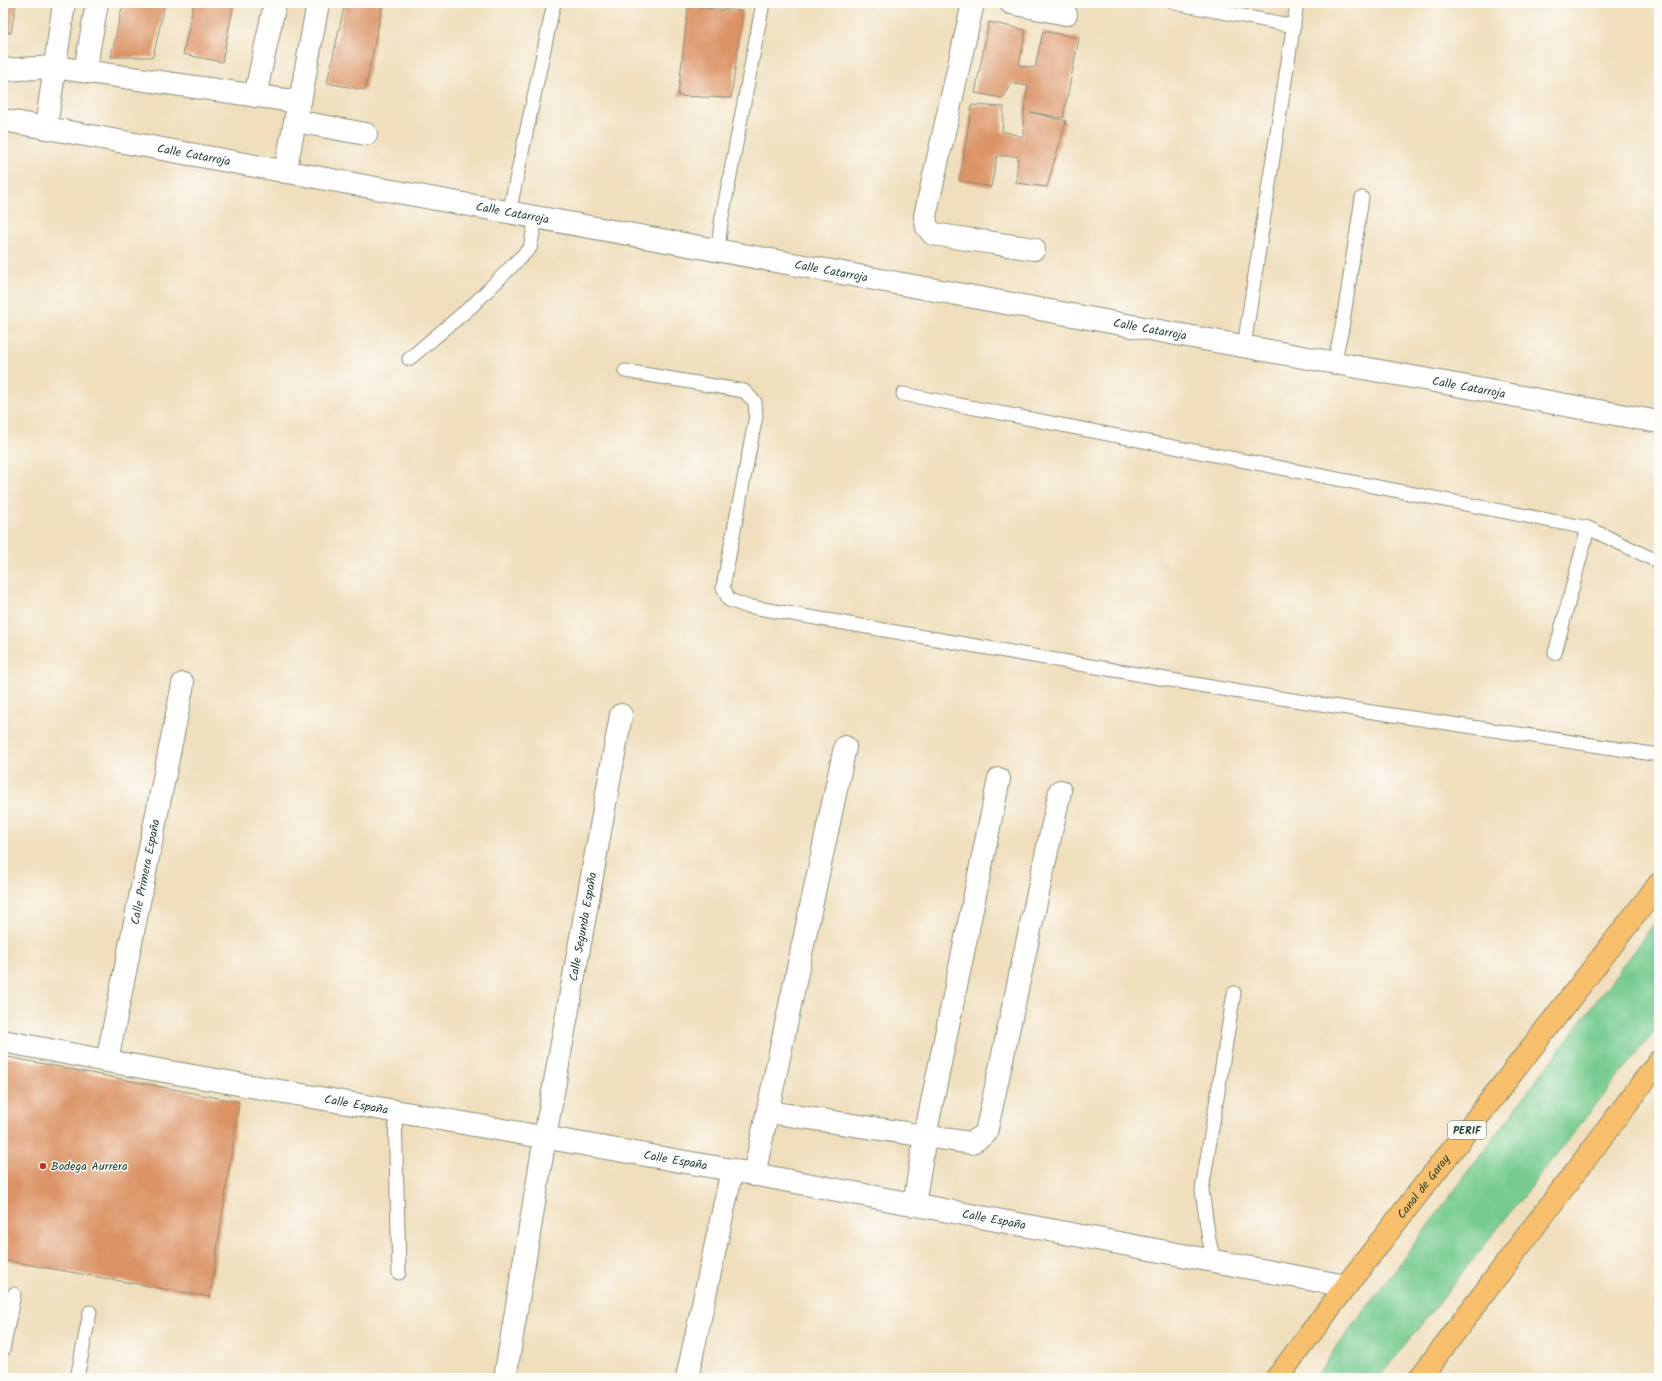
<svg xmlns="http://www.w3.org/2000/svg" width="1662" height="1381" font-family="Kalam,sans-serif">
  <rect width="100%" height="100%" fill="#fdfcf7"/>
  <filter id="ink" filterUnits="userSpaceOnUse"><feTurbulence type="fractalNoise" baseFrequency=".025" numOctaves="2"/><feDisplacementMap in="SourceGraphic" scale="8" xChannelSelector="R" yChannelSelector="G"/><feConvolveMatrix kernelMatrix="1 2 1 2 8 2 1 2 1" color-interpolation-filters="sRGB"/></filter>
  <filter id="wash" filterUnits="userSpaceOnUse"><feTurbulence type="fractalNoise" baseFrequency=".012" numOctaves="4" result="noise"/><feDisplacementMap in="SourceGraphic" scale="16" xChannelSelector="R" yChannelSelector="G"/><feGaussianBlur stdDeviation="0.9" result="paint"/><feColorMatrix in="noise" values="0 0 0 0 0 0 0 0 0 0 0 0 0 0 0 0 0 1.4 0 .05"/><feComposite in="paint" operator="in"/></filter>
  <g filter="url(#wash)">
    <rect width="100%" height="100%" fill="#f0debc"/>
    <path fill="#75cb8f" stroke="#4a8462" d="M1659,917v108l-280,353h-65z"/>
    <g id="blocks">
      <g fill="#db9365">
        <path d="M3,3h13l-5,30 -8,-1z"/>
        <path d="M123,3h42l-12,54h-42z"/>
        <path d="M194,3h40l-12,59 -39,-8z"/>
        <path d="M345,3h38l-18,87 -38,-7z"/>
        <path d="M688,7l55,4 -12,87 -53,-2z"/>
        <path d="M989,22l37,8 -7,35 16,3 8,-37 36,7 -16,80 -33,-6 36,9 -19,66 -31,-4 2,-27h-21l-6,31 -32,-6 13,-76 32,2 -2,24 21,6 1,-27 4,-24 -17,-3 -8,15 -28,-5z"/>
        <path d="M3,1056l236,46 -29,195 -207,-37z"/>
      </g>
    </g>
  </g>
  <g filter="url(#ink)">
    <use href="#blocks" fill-opacity="0" stroke="#888e78" stroke-width="1"/>
    <g fill="none" stroke-linecap="round" stroke-linejoin="round">
      <defs>
        <g id="lane">
          <path d="M1175,3l119,23"/>
          <path d="M509,213l45,-210"/>
          <path d="M718,251l3,-28 42,-220"/>
          <path d="M1244,346l53,-343"/>
          <path d="M409,359l64,-54 57,-57 6,-30"/>
          <path d="M1334,363l8,-35 20,-130"/>
          <path d="M625,371l119,20 11,11 1,14 -33,171 6,13 17,6 494,86 419,63"/>
          <path d="M903,394l685,134 71,34"/>
          <path d="M1555,653l33,-125"/>
          <path d="M395,1111l4,162"/>
          <path d="M1214,1260l-5,-20 -7,-50 32,-197"/>
          <path d="M3,1350l11,-56"/>
          <path d="M77,1378l13,-66"/>
        </g>
        <g id="street">
          <path d="M973,3l-48,213 2,11 6,7 101,15"/>
          <path d="M1011,3l55,11"/>
          <path d="M3,70l51,-3 246,35 18,-99"/>
          <path d="M85,71l12,-68"/>
          <path d="M255,96l20,-93"/>
          <path id="s1" d="M3,120l1656,302"/>
          <path d="M295,121l71,13"/>
          <path d="M46,128l18,-125"/>
          <path d="M285,172l13,-65"/>
          <path id="s2" d="M3,1041l104,20 625,109 614,116"/>
          <path id="s3" d="M107,1061l76,-377"/>
          <path d="M769,1112l202,31 15,-10 74,-342"/>
          <path d="M754,1175l91,-428"/>
          <path d="M914,1205l11,-69 74,-357"/>
          <path id="s4" d="M505,1378l40,-241 76,-422"/>
          <path d="M687,1378l45,-208"/>
        </g>
        <g id="highway">
          <path id="s5" d="M1277,1378l69,-92 313,-402"/>
          <path d="M1420,1378l239,-317"/>
        </g>
      </defs>
      <use href="#lane" stroke="#888e78" stroke-width="15"/>
      <use href="#street" stroke="#888e78" stroke-width="24"/>
      <use href="#highway" stroke="#888e78" stroke-width="24"/>
      <use href="#lane" stroke="#fff" stroke-width="13"/>
      <use href="#street" stroke="#fff" stroke-width="22"/>
      <use href="#highway" stroke="#f8bf6c" stroke-width="22"/>
    </g>
  </g>
  <circle fill="#c8321e" stroke="#fdfcf7" stroke-width="1.5" cx="43" cy="1166" r="4"/>
  <g text-anchor="middle" stroke-width="3" stroke-linejoin="round" paint-order="stroke">
    <rect fill="#fdfcf7" stroke="#62766e" stroke-width="1" x="1448" y="1121" width="38" height="18" rx="3"/>
    <g font-size="11" font-weight="bold" fill="#1f3d34">
      <text x="1467" y="1134">PERIF</text>
    </g>
    <g font-size="12" fill="#1f3d34" stroke="#fdfcf7">
      <text dy="4" stroke="none"><textPath href="#s1" startOffset="194">Calle Catarroja</textPath></text>
      <text dy="4" stroke="none"><textPath href="#s1" startOffset="518">Calle Catarroja</textPath></text>
      <text dy="4" stroke="none"><textPath href="#s1" startOffset="842">Calle Catarroja</textPath></text>
      <text dy="4" stroke="none"><textPath href="#s1" startOffset="1166">Calle Catarroja</textPath></text>
      <text dy="4" stroke="none"><textPath href="#s1" startOffset="1490">Calle Catarroja</textPath></text>
      <text dy="4" stroke="none"><textPath href="#s3" startOffset="193">Calle Primera España</textPath></text>
      <text dy="4" stroke="none"><textPath href="#s4" startOffset="458">Calle Segunda España</textPath></text>
      <text dy="4" stroke="none"><textPath href="#s2" startOffset="359">Calle España</textPath></text>
      <text dy="4" stroke="none"><textPath href="#s2" startOffset="683">Calle España</textPath></text>
      <text dy="4" stroke="none"><textPath href="#s5" startOffset="241">Canal de Garay</textPath></text>
      <text dy="4" stroke="none"><textPath href="#s2" startOffset="1007">Calle España</textPath></text>
    </g>
    <g font-size="12" fill="#1f3d34" stroke="#fdfcf7" text-anchor="start">
      <text x="51" y="1170">Bodega Aurrera</text>
    </g>
  </g>
  <rect width="1662" height="1381" fill="none" stroke="#fdfcf7" stroke-width="16"/>
</svg>
